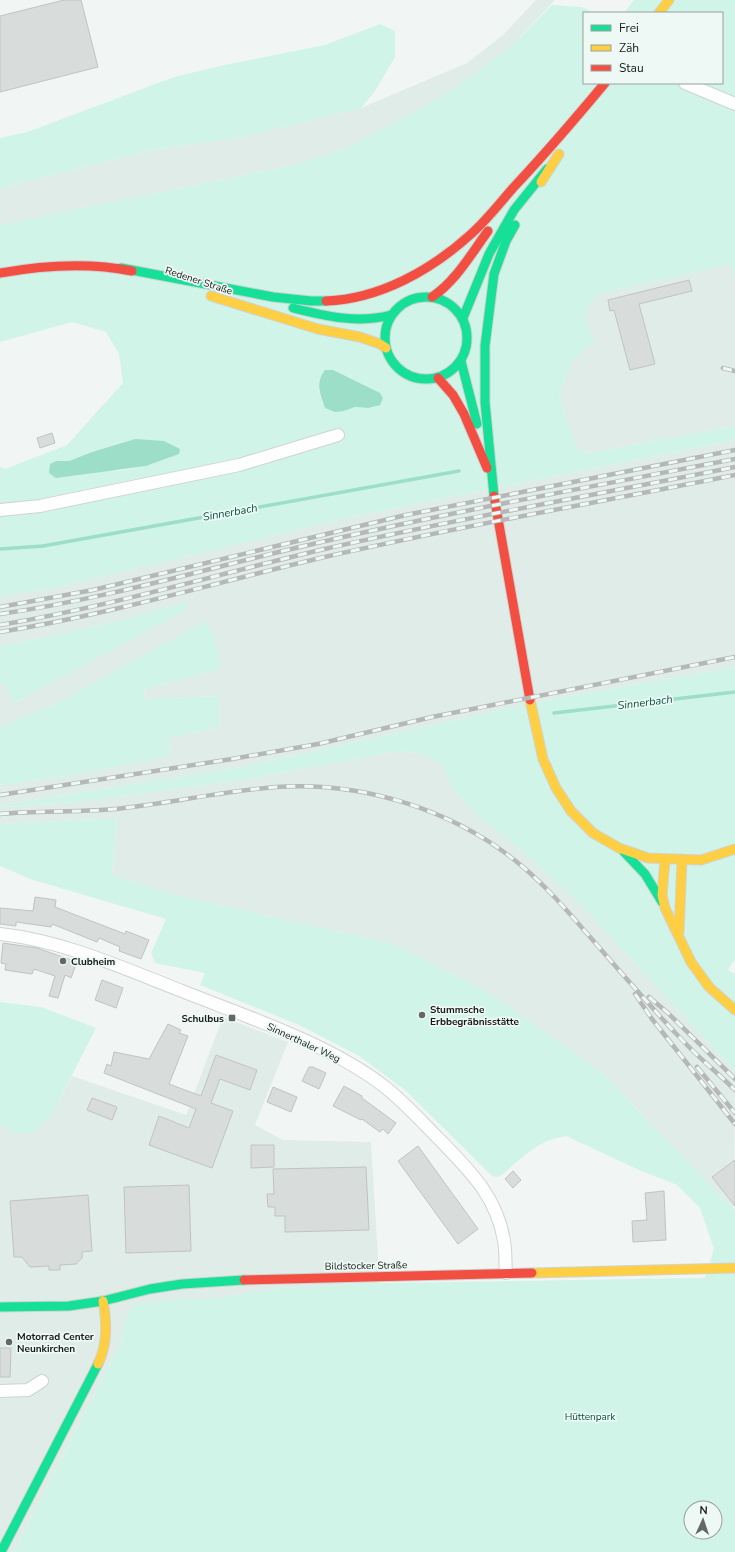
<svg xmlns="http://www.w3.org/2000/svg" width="735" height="1552" font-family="'Nunito Sans',sans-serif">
  <rect width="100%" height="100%" fill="#f1f6f4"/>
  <g fill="#e0ece7">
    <path d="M536,0h19l-45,47 -40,30 -33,22 -56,31 -39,20 -48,15 -294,60v-37l152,-38 92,-13 117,-29 106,-45 36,-28z"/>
    <path d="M730,264l5,13v149l-147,27 -11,-4 -18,-55 14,-34 22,-19 -8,-15 -1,-17 13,-15z"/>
    <path d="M735,440v227l-188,33 -306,67 -240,38 1,2 77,-5 163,-22 156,-29 22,2 22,11 12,26 25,27 36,28 64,58 156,168 -1,138 -132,-136 -109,-78 -99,-51 -219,-49 -63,-20 5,-57 -117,6v-39l72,-10 98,-19 -1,-18 51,-11 -2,-31 -74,3 1,-10 76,-20 -164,34 -57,24v-44l4,-1 11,21 171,-102 -32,11 -83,20 -71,14v-50l50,-7 301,-72z"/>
    <path d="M223,1017l65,25 -33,83 28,15 88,2 7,116v25l-98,5 -69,11 -25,-1 -61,23 -5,23 -106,208h-14v-428l13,9 38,-17 21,-40 114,39z"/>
  </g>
  <g fill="#d1f4e8" fill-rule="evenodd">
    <path d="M634,0h101v277l-5,-13 -131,30 -13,15 1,17 8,15 -22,19 -14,34 18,55 11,4 147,-27v14l-384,77 -301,72 -50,7v-129l5,2 62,-24 56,-62 -4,-29 -13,-22 -34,-10 -72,20v-117l294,-60 48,-15 39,-20 56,-31 33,-22 40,-30 42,-42 30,2 12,6h-10v70h138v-70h-98zM320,377l48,31 -13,-1 -11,4 -19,-3 -6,-17zM135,439l44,15 -33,12 -28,5 -61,-10h12l23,-9z"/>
    <path d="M380,24l15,7v26l-20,34 -14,17 -117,29 -92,13 -152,38v-50l27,-6 147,-55 55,-13 96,-19z"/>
    <path d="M187,601l1,4 -4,6 -170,92 -10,-20h-4v-37c63,-12 126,-25 187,-45z"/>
    <path d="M205,621l9,13 7,35 -76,20 -1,10 74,-3 2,31 -51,11 1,18 -98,19 -72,10v-58l57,-24z"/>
    <path d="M735,667v292l-7,11 7,4v97l-156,-168 -64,-58 -36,-28 -25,-27 -12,-26 -22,-11 -22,-2 -156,29 -163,22 -77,5 -1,-2 240,-38 306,-67z"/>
    <path d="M117,818l-5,57 63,20 219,49 99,51 109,78 132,136 1,-1v344h-721l106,-208 5,-23 9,-16 52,-7 25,1 69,-11 98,-5 327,-5 9,-29 -14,-41 -23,-23 -38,-15 -73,-34c-29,5 -42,20 -64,39l-5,2 -5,-1 -87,-86 -46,-34 -60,-31 -99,-40 5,-12 -50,-10 -4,-10 15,-34 -133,-39 -33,-14v-42zM691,1508h24v24h-24z"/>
    <path d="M0,1002l41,5 55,21 -45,88 -19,17h-19l-13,-9z"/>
  </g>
  <g fill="#9ddec9">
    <path d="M325,370h8l47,23 3,5 -3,7 -12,3 -13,-1 -11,4 -9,1 -10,-4c-5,-15 -10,-25 0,-38z"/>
    <path d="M135,439l29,2 16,8 -1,5 -33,12 -90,12 -7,-5 1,-9 6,-3h13l23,-9z"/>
  </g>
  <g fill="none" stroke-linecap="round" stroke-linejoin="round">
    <g stroke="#9ddec9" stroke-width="3.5">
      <path d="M0,549l43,-3 416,-75"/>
      <path d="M554,713l181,-21"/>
    </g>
  </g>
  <g fill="#d8dddb" stroke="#c0c3c2">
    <path d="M64,0h17l17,67 -98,25v-76z"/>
    <path d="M689,280l3,11 -53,13 16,60 -25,6 -16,-60 -4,1 -2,-11z"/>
    <path d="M52,433l3,10 -15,5 -3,-10z"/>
    <path d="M35,897l21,3 -1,7 70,27 1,-3 23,9 -8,19 -22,-8 1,-4 -21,-9 -2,4 -45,-18 -1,3 -35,-5v4l-16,-2v-16l33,3z"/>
    <path d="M3,943l34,5 40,14 -6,16 -6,-3 -7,23 -9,-2 6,-20 -21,-7 -2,5 -27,-4 1,-6 -5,-1z"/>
    <path d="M102,980l21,8 -7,20 -21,-8z"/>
    <path d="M168,1024l13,6 -2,3 9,3 -19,48 32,12 15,-41 41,15 -7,20 -30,-11 -9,24 22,8 -21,57 -63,-23 10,-29 30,12 7,-19 -92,-36 3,-9 4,2 3,-14 35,7z"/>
    <path d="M309,1067h4l13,6 -7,16 -17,-8z"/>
    <path d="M344,1086l18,10v2l34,25 -8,11 -5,-5 -3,3 -18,-13 -1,1 -28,-14z"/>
    <path d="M273,1087l24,10 -6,15 -24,-10z"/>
    <path d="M92,1098l25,9 -5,13 -25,-10z"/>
    <path d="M251,1145h23v22l-23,1z"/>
    <path d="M418,1146l60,83 -20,15 -60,-83z"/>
    <path d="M735,1160v46l-23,-29z"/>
    <path d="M366,1167l3,63 -84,2v-16h-10v-9h-7l-1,-13h7l-1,-25z"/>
    <path d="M513,1171l8,9 -8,8 -8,-9z"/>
    <path d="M189,1185l2,66 -65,2 -2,-66z"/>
    <path d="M664,1191l2,49 -33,2 -1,-21 15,-1 -2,-27z"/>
    <path d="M88,1195l4,56 -10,1v6l-6,6 -16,1v5h-11v-4l-19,1 -8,-10h-8l-4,-56z"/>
    <path d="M0,1348h11l-1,29h-10z"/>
  </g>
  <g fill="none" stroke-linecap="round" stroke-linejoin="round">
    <defs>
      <g id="street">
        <path d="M685,83l50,21"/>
        <path d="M0,510l40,-4 199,-41 99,-30"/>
        <path d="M0,934c64,7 123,34 182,57 65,26 148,53 203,96 20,16 38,36 56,54 29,30 56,56 63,100 2,10 1,21 2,32"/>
        <path d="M0,1391l28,-1 14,-9"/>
      </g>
      <g id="fast">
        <path d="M121,268l152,29 38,4h15"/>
        <circle cx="426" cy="338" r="41"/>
        <path d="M293,308c32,8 65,16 98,7"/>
        <path d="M463,318l26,-64 25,-44 33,-41"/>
        <path d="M461,361l16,63"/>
        <path d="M494,496l-9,-94v-56l9,-72 12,-33 9,-16"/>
        <path d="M624,852l21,22 17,28"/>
        <path d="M0,1307l69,-1 34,-5 47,-12 32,-5 62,-4"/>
        <path d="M1,1552l97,-188"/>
      </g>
      <g id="slow">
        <path d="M659,13l10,-13"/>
        <path d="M541,182l18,-28"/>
        <path d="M211,296l107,33 42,8 20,7 6,4"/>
        <path d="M530,700l13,59 13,29 15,23 22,22 26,15 29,10 53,2 34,-11"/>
        <path d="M665,860l-3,35 3,13 26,54 18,25 26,23"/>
        <path d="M679,932l3,-72"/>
        <path d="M532,1273l203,-5"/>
        <path d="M98,1364c10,-20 9,-42 5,-63"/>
      </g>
      <g id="jam">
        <path d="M0,273c44,-8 88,-11 132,-2"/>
        <path d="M432,297c24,-16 39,-43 56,-66"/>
        <path d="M326,301c54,-2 105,-31 144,-66 16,-14 29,-31 43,-47 32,-34 62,-69 92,-105"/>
        <path d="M438,378l15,17 11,19 23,54"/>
        <path d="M494,496l36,204"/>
        <path d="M244,1280l288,-7"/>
      </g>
    </defs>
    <use href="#street" stroke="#cfd3d1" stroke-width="14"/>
    <use href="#fast" stroke="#cfd3d1" stroke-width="11"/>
    <use href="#slow" stroke="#cfd3d1" stroke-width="11"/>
    <use href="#jam" stroke="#cfd3d1" stroke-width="11"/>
    <use href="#street" stroke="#fdfefd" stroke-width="12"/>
    <use href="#fast" stroke="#16e098" stroke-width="9"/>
    <use href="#slow" stroke="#ffcf43" stroke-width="9"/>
    <use href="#jam" stroke="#f24e42" stroke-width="9"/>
    <defs>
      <g id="rail">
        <path d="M723,368l12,3"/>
        <path d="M0,607l93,-17 313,-75 329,-65"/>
        <path d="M0,614c107,-15 211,-47 317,-71 138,-32 278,-57 418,-84"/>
        <path d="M0,625c107,-18 211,-49 316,-74 139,-32 279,-56 419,-84"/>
        <path d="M0,632c107,-17 211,-48 316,-73 139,-32 279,-56 419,-84"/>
        <path d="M0,795l232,-36 86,-15 114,-27 303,-60"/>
        <path d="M0,814c41,-4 83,-1 124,-6 51,-6 101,-17 152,-21 87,-6 180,23 247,80 25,21 46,46 68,71 19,22 39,45 59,67 13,15 27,30 41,44 14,14 30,27 44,41"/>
        <path d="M635,994l17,25 83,105"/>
        <path d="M649,997l19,16 67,66"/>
        <path d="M697,1067l38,46"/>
      </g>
    </defs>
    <use href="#rail" stroke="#b6b8b8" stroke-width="4.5"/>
    <use href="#rail" stroke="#eef9f5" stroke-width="3" stroke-dasharray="9" stroke-linecap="butt"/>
  </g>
  <g fill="#636766" stroke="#eef9f5" stroke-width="1.5">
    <circle cx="63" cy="961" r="4"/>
    <circle cx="422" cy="1015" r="4"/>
    <rect x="228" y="1014" width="8" height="8" rx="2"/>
    <circle cx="9" cy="1342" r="4"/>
  </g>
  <g text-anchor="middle" stroke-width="3.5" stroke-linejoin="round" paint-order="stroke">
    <g font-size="10" fill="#171a19" stroke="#eef9f5">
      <text transform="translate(199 280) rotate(18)" y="4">Redener Straße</text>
      <text transform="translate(304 1042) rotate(25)" y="4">Sinnerthaler Weg</text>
      <text transform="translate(366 1265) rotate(-1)" y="4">Bildstocker Straße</text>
    </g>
    <g font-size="10" font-weight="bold" fill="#171a19" stroke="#eef9f5" text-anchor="start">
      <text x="71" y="965">Clubheim</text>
      <text x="430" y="1013">Stummsche<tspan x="430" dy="12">Erbbegräbnisstätte</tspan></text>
      <text x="224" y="1022" text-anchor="end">Schulbus</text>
      <text x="17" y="1340">Motorrad Center<tspan x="17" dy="12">Neunkirchen</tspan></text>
    </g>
    <g font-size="10" fill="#065643" stroke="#eef9f5">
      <text x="590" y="1420">Hüttenpark</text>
    </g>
    <g font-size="11" font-style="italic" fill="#035441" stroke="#eef9f5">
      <text transform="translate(230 512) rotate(-10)" y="4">Sinnerbach</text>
      <text transform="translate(645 702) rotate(-7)" y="4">Sinnerbach</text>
    </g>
  </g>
  <rect x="583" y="12" width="140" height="72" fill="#eef9f5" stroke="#98a09d"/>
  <rect x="591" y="25" width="20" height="6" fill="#16e098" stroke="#98a09d"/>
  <text x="619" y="32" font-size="12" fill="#171a19">Frei</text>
  <rect x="591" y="45" width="20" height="6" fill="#ffcf43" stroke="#98a09d"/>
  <text x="619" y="52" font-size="12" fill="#171a19">Zäh</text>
  <rect x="591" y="65" width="20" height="6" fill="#f24e42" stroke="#98a09d"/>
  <text x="619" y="72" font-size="12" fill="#171a19">Stau</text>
  <g transform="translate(703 1520) rotate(3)"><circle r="19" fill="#eef9f5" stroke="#98a09d"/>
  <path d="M0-3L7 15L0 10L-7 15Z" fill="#636766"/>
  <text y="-6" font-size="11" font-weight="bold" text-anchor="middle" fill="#171a19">N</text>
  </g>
</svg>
